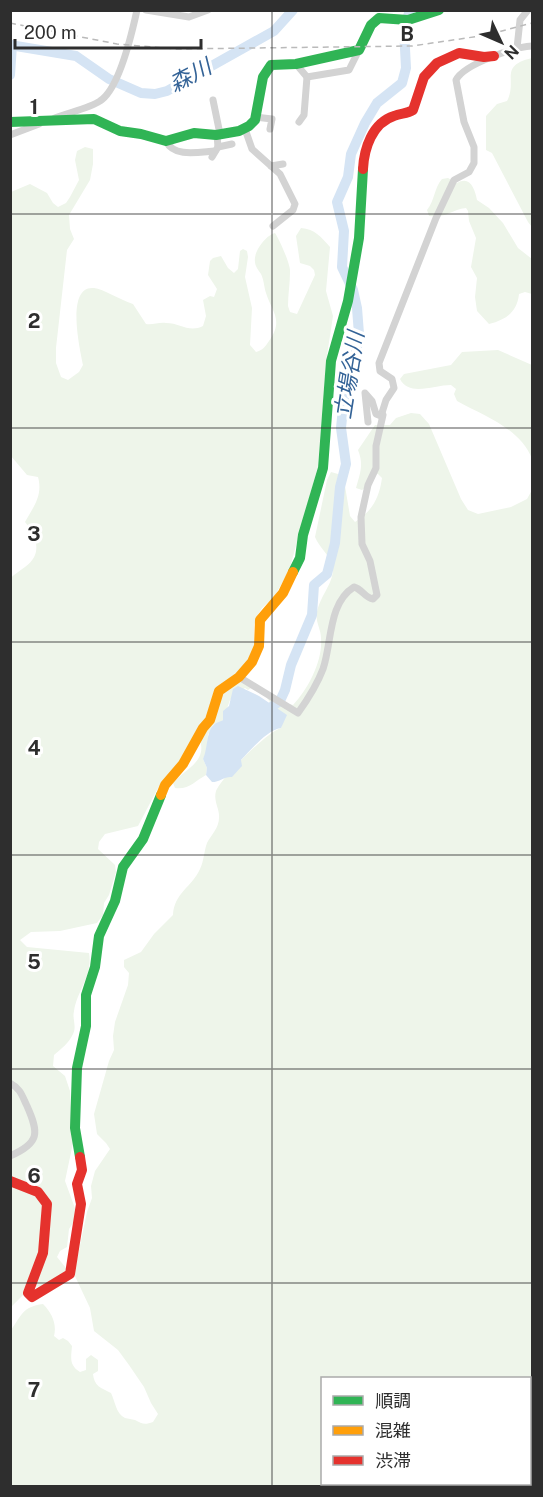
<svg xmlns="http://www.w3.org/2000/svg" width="543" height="1497" font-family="'Public Sans','Noto Sans JP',sans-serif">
  <rect width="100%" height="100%" fill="#fff"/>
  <g fill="#eef5ea" fill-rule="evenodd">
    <path d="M532,58v169l-4,-5 -36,-69 -6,-3v-34l11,-12 10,-3c11,-21 -9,-35 25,-43z"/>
    <path d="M85,147l8,2v15l-3,16 -21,35 1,14 4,10 -7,11 -11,98v15l5,14 7,3 11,-8 4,-7c-3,-15 -18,-80 11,-77 9,1 27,12 39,16l13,20c7,1 13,-2 20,-1 14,0 23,10 37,3l3,-10 -3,-16 7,-4 4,1 3,-8 -9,-14 2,-14 3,-3 8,-2 7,12 6,5 4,-4 2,-18 3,-2 4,2 1,6 -3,20 7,31 -2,37 6,7c7,-2 9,-5 13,-11 15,-21 3,-29 -3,-48 -2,-6 -2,-13 -5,-19 -2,-3 -6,-8 -6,-12 -2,-10 11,-27 20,-29 4,6 16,32 15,39 0,12 -2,22 -2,34l2,6 7,2 18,-39 -1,-5 -4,-4 -10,-3 -4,-27 5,-8c14,1 20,9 29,19l-4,44 7,25 -7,46 -8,104 -29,105 -15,26 -12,11 -5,8 -3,9v25l-18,27 15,11 -3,2 -3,-2 -15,12 -7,20 -15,14 -1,18 -4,7 4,9 -1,7c-11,6 -17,15 -31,13l-2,-5c12,-14 34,-21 27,-43l-42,48 -20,38 -33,8 -6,8 -1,7 17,16 1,7 -7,23 -5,8 -1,12 -6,8 -37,8 -29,1 -11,8 7,7 62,6c4,22 -12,38 -15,58 -2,8 3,15 -1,23 -4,9 -12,15 -19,21l-1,11 12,10 5,15 3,52 -8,38 11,30 -1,9 -6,9 -2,18 -7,4 -3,6 9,11 -2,7 -20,11 -10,1 -11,8 -12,12 -1,-728c4,-5 10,-8 15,-12 18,-13 12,-30 0,-45 9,-16 18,-27 13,-45l-11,-2 -16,-19v-264l19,-8 17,9 6,10 5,4 8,-4 4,-6 9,-17 -4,-20 2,-9z"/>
    <path d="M448,178l9,5c13,-8 18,6 20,17l12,8 14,15 15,25 14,11v35l-7,-2 -6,2c-2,18 -12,25 -30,30l-12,-13 -2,-14 2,-19 -6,-11 5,-29 -7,-17 -1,-10 -2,-3c-16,2 -18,10 -37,8l-2,-6c8,-10 7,-22 15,-31z"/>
    <path d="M498,350l34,15v94c-12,-31 -48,-43 -75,-58l-3,-7 2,-5 -5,-4c-17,0 -42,12 -51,-6l4,-5 47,-9 11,-13z"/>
    <path d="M411,413l9,1 9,10 32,75 7,11 10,4 33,-7 16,-8 5,-9v996h-521v-156c11,-15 11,-23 32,-26 9,9 14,20 11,32l5,4 4,-2 5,3 4,5c-1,12 -3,19 8,26l6,-2v-11l5,-4 7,5v11l-5,3c1,12 8,14 18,19 4,8 5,21 14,25 3,1 7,1 10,2 7,4 10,5 18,2l5,-8 -7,-11 -7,-16 -15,-22 -11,-15 -24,-19 -4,-23 -16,-34 13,-62 5,-14 -1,-12 4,-15 15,-22 -4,-6 -9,-9 -3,-20 15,-53 5,-11 -1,-14 2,-14 13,-37 1,-12 -5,-6v-7l17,-8 13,-18 19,-19c1,-22 19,-28 27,-46 4,-8 4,-18 7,-26 4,-8 12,-15 12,-25 1,-9 -6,-17 -3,-27 5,-13 52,-60 65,-63 5,-16 -7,-19 -14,-30l26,7c15,-16 30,-44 28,-67 0,-9 -6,-16 -4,-26 3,-16 16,-28 16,-43 0,-11 -14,-21 -18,-32l12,-57 4,-8 7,2 7,12 5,30 5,6c17,-11 24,-23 27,-44l-4,-4h-6l-7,14 -3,2 -6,-2c4,-15 8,-23 2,-38l17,-25h15l6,-7zM322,1378h208v106h-208z"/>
  </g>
  <path fill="#d5e4f4" d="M238,686l21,10 28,19 -6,13c-14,2 -30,22 -40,32l1,6 -10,11c-7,-1 -12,5 -20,5l-6,-7 1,-7 -4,-9c5,-10 3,-28 11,-34 2,-3 6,-3 9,-5v-9l6,-5 4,-17z"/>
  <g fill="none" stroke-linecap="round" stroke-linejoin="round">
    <g stroke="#d5e4f4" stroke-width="10">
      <path d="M10,45l66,11 33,23 32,14 14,1 12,-3 107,-60 19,-21"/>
      <path d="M10,75l2,-30"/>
      <path d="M264,712l16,-11 5,-11 6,-25 21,-50 2,-30 13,-11 8,-31 5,-56 6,-23 -5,-36 4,-40 5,-26 8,-18 1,-10 -2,-26 -4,-18 -11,-23 2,-36 -7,-29 11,-25 3,-23 14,-31 12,-20 25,-20 4,-15 -2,-39 6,-19"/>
    </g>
    <g stroke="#d3d3d3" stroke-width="7">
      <path d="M146,10l43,7 19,-7"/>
      <path d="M517,48l3,-28 8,-10"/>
      <path d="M296,64l11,13 42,-7 10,-20"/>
      <path d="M213,100l7,34"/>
      <path d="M255,117l17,2 -2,10"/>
      <path d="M55,118c12,-5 35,-10 45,-17 19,-12 32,-68 37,-91"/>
      <path d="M299,122l5,-7 3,-38"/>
      <path d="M245,129l7,20 28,25 15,30 -2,6 -20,16"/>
      <path d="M10,135l29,-11"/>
      <path d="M166,141c8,17 33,11 49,10"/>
      <path d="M218,147l14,-3"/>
      <path d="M212,157l6,-10 -1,-12"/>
      <path d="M271,166l12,-2"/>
      <path d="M368,422l-3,-29 7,8 4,13 5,2 5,-16 8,-12 -2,-9 -12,-8 -1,-8 57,-145 18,-38 15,-8 5,-9v-16l-10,-25 -8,-42c8,-16 59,-33 76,-34"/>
      <path d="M239,677l59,36c10,-14 19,-28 25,-44 9,-26 5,-66 31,-82 8,2 11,11 19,12l4,-4 -7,-34 -8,-17 -1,-27 7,-32 8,-17v-22l7,-31"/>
      <path d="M10,1083c11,6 12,13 17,23 12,27 13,37 -17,50"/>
    </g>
    <g stroke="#30b455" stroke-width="10">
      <path d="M10,122l84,-3 26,12 21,3 25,7 28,-8 22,2 23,-4 10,-5 6,-6 8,-43 8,-12 25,-1 63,-14 12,-25 8,-7 29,2 31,-10"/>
      <path d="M293,572l7,-14 3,-23 20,-67 8,-107 17,-60 11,-63 4,-69"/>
      <path d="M80,1157l-5,-29 2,-60 9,-42v-31l9,-28 4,-31 16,-35 8,-34 20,-28 18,-44"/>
    </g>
    <path stroke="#ff9f0a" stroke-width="10" d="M161,795l4,-10 18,-21 20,-36 7,-8 9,-29 20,-14 13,-15 7,-16 1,-26 23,-27 10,-21"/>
    <g stroke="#e5322d" stroke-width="10">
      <path d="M363,169c1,-20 9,-46 31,-53 7,-3 13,-2 19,-6l11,-33 13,-14 22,-10 25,4 10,-1"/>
      <path d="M10,1181l28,11 9,12 -4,49 -15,40 4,4 38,-23 11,-70 -4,-20 5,-14 -2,-13"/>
    </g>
    <path stroke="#bababa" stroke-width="1.5" stroke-dasharray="6 4.5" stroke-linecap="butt" d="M10,23l107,21 60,5 235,-3 75,-11 45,-12"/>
  </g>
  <path fill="none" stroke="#2e2e2e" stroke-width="1.5" stroke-opacity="0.55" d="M272,10v1476M10,214h522M10,428h522M10,642h522M10,855h522M10,1069h522M10,1283h522"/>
  <g text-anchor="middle" stroke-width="6" stroke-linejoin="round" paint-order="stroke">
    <g font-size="22" font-style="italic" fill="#346397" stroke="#fff">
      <text transform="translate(190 75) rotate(-28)" y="8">森川</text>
      <text transform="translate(349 375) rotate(-81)" y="8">立場谷川</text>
    </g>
  </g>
  <g font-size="20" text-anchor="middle" font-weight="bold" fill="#2e2e2e" stroke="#fff" stroke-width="6" stroke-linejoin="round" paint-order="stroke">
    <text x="407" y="41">B</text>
    <text x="34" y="114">1</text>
    <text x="34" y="328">2</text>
    <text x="34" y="541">3</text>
    <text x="34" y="755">4</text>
    <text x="34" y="969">5</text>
    <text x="34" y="1183">6</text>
    <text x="34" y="1397">7</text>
  </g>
  <rect width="543" height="1497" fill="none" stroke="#2e2e2e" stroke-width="24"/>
  <rect x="321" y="1377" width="210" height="108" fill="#ffffff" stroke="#ababab" stroke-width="1.5"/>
  <rect x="333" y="1396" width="30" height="9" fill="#30b455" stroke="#ababab" stroke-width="1.5"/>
  <text x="375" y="1407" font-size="18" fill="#2e2e2e">順調</text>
  <rect x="333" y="1426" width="30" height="9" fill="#ff9f0a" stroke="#ababab" stroke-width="1.5"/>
  <text x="375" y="1437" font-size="18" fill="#2e2e2e">混雑</text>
  <rect x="333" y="1456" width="30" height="9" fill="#e5322d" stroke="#ababab" stroke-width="1.5"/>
  <text x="375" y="1467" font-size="18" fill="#2e2e2e">渋滞</text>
  <g transform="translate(501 42) rotate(134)" stroke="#ffffff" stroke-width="4.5" paint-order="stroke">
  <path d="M0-4.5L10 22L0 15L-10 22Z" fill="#2e2e2e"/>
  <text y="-9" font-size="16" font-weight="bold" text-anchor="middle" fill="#2e2e2e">N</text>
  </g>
  <path d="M15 39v9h186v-9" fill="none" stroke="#2e2e2e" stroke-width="3"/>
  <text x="24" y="39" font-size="18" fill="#2e2e2e" stroke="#ffffff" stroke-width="4.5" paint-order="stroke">200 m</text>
</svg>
